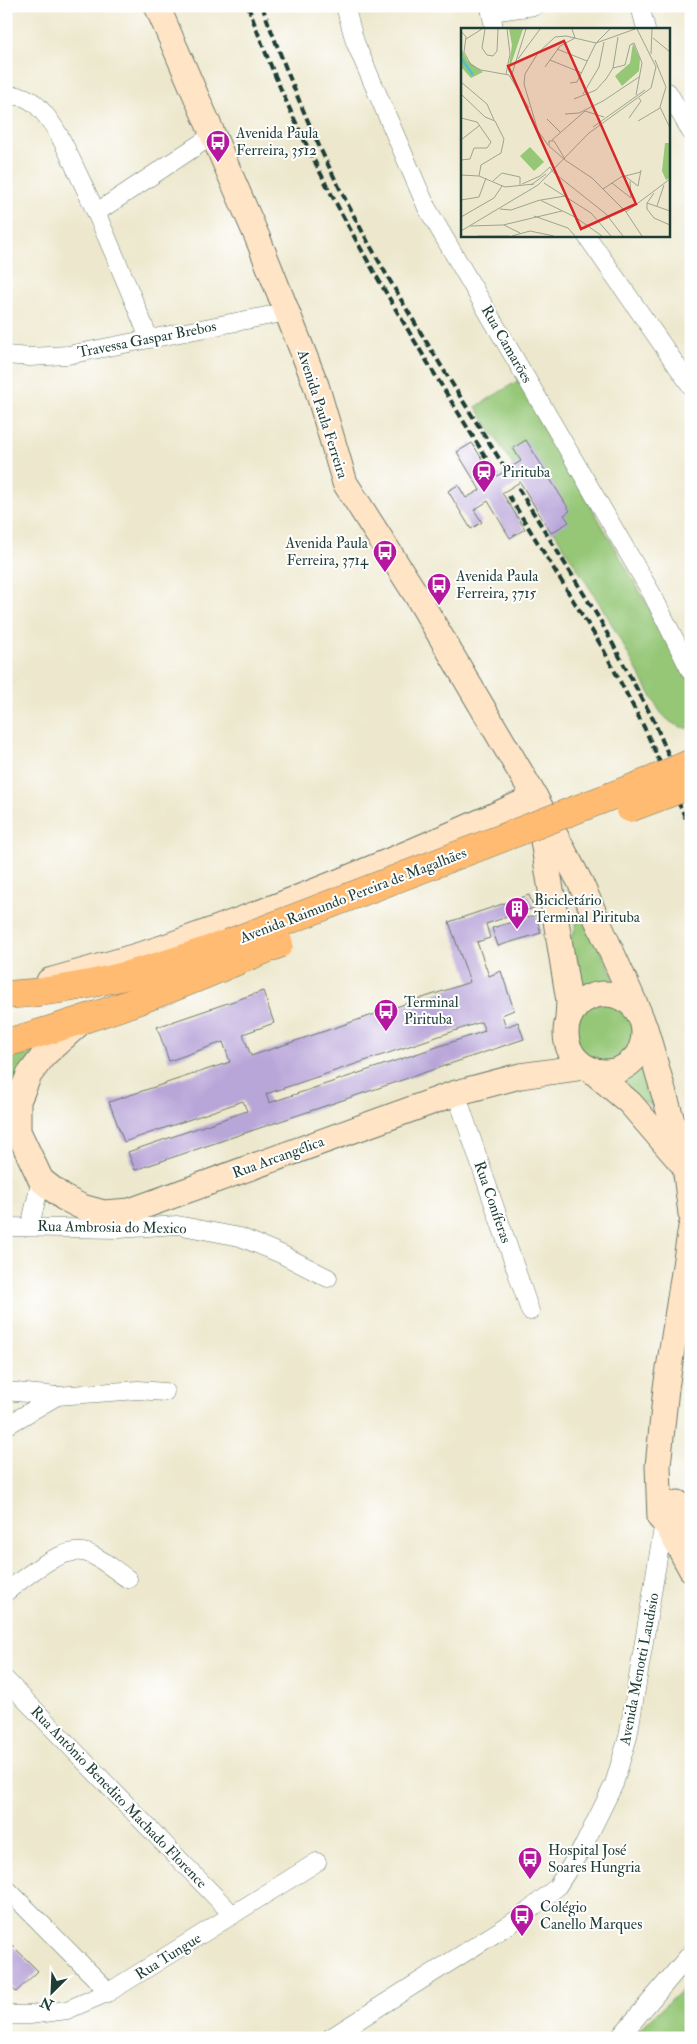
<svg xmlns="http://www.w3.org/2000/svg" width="697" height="2044" font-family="'IM FELL Double Pica',serif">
  <rect width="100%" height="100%" fill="#fff"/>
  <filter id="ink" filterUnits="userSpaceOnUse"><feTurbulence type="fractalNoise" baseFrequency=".02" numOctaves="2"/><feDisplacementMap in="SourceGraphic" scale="10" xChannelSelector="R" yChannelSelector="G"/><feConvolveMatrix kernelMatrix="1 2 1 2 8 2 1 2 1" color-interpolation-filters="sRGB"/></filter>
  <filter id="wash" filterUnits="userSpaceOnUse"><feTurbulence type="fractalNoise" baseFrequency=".0096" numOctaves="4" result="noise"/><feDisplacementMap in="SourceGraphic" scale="20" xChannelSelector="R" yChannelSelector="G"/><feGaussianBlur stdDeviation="1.12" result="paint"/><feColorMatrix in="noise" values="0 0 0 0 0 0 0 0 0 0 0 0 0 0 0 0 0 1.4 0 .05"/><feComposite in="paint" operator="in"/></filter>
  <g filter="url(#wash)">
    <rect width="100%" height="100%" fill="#ede8cd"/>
    <g fill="#95c777" stroke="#5a8256">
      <path d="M519,380l172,301v48c-15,-2 -23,-7 -32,-19l-53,-96 -130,-207z"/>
      <path d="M580,909l43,86c-19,-8 -33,-2 -52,3l-3,-54 7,-15z"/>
      <circle cx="603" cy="1034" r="31"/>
      <path d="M59,1032l-53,84v-68z"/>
      <path d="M646,1044l9,64 -54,-32c21,-2 40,-9 45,-32z"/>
      <path d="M691,1981v57h-61z"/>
    </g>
    <g id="blocks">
      <g fill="#b9a6d9" fill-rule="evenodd">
        <path d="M526,440l44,71 -6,4 5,7 -18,11 -31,-51 -18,11 23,36 -15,9 -22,-37 -14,9 8,12 -11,7 -23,-38 10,-6 8,13 14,-8 -23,-38 15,-9 22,35 27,-17 -8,-13z"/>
        <path d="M529,895l5,13 -48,16 4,14 -13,4 12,34 12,-5 13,39 -12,5 4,12 12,-5 6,17 -389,131 -7,-18 119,-41 -4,-10 -119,41 -15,-40 121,-40 -7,-20 -54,19 -12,-34 106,-36 11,32 -31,11 8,22 219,-74 -21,-60zM481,1022l4,9 -216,72 -3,-9z"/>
        <path d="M536,915l5,18 -43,13 -6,-18z"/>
        <path d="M6,1939l32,32 -22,21 -10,-10z"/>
      </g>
    </g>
  </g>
  <g filter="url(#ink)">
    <use href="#blocks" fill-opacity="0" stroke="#67796a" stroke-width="1"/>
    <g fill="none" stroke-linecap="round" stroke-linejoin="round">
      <defs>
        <g id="street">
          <path d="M345,6l10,36 72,166 225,386 39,78"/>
          <path d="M490,6l4,23"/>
          <path d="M640,6l6,23"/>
          <path d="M491,12l44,-6"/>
          <path d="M668,92l23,40"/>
          <path d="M6,99c13,-8 27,1 36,12 18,20 27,45 39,69 25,52 46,105 68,158"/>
          <path d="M97,212l116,-77"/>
          <path d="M586,235l105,151"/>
          <path d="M6,355l24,2 38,-2 219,-43"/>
          <path d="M456,1093l74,218"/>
          <path d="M30,1226l11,-46"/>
          <path d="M6,1227l113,2 58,-4 63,12 41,17 47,24"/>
          <path d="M6,1391l51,5 81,-6 27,2"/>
          <path d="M6,1426l51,-30"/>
          <path d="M6,1592c20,-15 59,-51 86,-37 13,6 24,16 36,24"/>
          <path d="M6,1680l227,235"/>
          <path d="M6,1888l103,104"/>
          <path d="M6,2015h24l37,-5 42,-18 208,-130"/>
          <path d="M330,2038l191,-121 36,-30 27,-42 30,-61 14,-47 36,-215"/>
          <path d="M619,2038l72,-85"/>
        </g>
        <g id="secondary">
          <path d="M157,6l101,233 58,146 29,98 72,113 118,201 45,85 59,131"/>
          <path d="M540,822l29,179 -1,17"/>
          <path d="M49,981c38,-11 76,-21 113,-33 127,-44 251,-95 373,-151"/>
          <circle cx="605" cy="1033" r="39"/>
          <path d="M82,1021l-38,34 -15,20 -11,26v30l23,49 23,18 18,9 22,6 26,-2 326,-118 64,-17 64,-9"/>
          <path d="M645,1028l40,138 6,48"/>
          <path d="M590,1069l40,34 50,58"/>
          <path d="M678,1503l13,35"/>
          <path d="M681,1515l-10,8 -7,-1 -4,-4 -2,-52 8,-78 25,-161"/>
          <path d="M666,1523l25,46"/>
        </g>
        <g id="primary">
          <path d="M6,995c78,-4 150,-26 223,-52"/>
          <path d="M6,1043c77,-22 151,-47 224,-79"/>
        </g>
      </defs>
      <use href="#street" stroke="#67796a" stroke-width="19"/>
      <use href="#secondary" stroke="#67796a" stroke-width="27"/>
      <use href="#primary" stroke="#67796a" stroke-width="29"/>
      <use href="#street" stroke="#fff" stroke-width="18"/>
      <use href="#secondary" stroke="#ffe4c6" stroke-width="25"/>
      <use href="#primary" stroke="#ffbb71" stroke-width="28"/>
      <g stroke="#1f3d34" stroke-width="4" stroke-dasharray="8 4" stroke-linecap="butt">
        <path d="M248,6c59,167 156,318 248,468"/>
        <path d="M262,6c18,48 37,97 59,144 52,111 119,214 184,318"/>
        <path d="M518,488l82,132 54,101 37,87"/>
        <path d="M509,496l93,151 42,80 47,103"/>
      </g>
      <defs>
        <g id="primary-bridge">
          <path d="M630,808l61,-23"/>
          <path d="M229,943l424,-163 38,-17"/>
          <path d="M230,964l49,-20"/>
        </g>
      </defs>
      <use href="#primary-bridge" stroke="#67796a" stroke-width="29" stroke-linecap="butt"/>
      <use href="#primary-bridge" stroke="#ffbb71" stroke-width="28"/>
    </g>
  </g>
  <defs>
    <symbol id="bus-pin" viewBox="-11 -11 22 30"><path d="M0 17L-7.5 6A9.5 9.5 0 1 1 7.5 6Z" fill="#b5179e" stroke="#fff"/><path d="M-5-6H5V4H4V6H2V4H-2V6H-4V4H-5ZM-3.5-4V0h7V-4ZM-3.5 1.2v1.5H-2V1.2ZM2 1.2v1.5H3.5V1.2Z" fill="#fff"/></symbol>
    <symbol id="station-pin" viewBox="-11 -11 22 30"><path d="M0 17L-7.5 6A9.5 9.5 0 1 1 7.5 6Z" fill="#b5179e" stroke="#fff"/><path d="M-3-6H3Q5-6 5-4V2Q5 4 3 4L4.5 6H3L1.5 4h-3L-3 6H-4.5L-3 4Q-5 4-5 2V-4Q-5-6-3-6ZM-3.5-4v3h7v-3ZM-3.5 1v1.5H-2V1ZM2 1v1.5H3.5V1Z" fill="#fff"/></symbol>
    <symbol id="building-pin" viewBox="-11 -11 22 30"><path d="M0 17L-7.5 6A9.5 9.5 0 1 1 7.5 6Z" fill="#b5179e" stroke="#fff"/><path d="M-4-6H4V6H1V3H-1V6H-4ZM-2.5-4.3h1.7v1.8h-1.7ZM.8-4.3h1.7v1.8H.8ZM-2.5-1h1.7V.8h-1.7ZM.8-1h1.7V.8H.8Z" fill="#fff"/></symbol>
  </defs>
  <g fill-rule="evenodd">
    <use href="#bus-pin" x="204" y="128" width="28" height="38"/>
    <use href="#station-pin" x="470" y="458" width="28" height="38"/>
    <use href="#bus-pin" x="371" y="538" width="28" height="38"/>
    <use href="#bus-pin" x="425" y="571" width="28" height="38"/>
    <use href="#building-pin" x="503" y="895" width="28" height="38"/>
    <use href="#bus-pin" x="372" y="997" width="28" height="38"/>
    <use href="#bus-pin" x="516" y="1845" width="28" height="38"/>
    <use href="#bus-pin" x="508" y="1902" width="28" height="38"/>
  </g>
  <g text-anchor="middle" stroke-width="4" stroke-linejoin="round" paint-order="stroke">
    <g font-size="15" fill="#1f3d34" stroke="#fff" text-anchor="start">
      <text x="236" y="138">Avenida Paula<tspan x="236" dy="17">Ferreira, 3512</tspan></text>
      <text x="502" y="477">Pirituba</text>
      <text x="368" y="548" text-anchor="end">Avenida Paula<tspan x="368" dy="17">Ferreira, 3714</tspan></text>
      <text x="456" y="581">Avenida Paula<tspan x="456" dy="17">Ferreira, 3715</tspan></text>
      <text x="534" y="905">Bicicletário<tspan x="534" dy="17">Terminal Pirituba</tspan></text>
      <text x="404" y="1007">Terminal<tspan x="404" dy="17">Pirituba</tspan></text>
      <text x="548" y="1855">Hospital José<tspan x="548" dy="17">Soares Hungria</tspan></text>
      <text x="540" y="1912">Colégio<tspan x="540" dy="17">Canello Marques</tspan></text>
    </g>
    <g font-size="15" fill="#1f3d34" stroke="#fff">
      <text transform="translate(147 339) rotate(-11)" y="5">Travessa Gaspar Brebos</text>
      <text transform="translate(507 344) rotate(60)" y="5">Rua Camarões</text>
      <text transform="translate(323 414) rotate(72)" y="5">Avenida Paula Ferreira</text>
      <text transform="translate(353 895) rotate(-21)" y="5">Avenida Raimundo Pereira de Magalhães</text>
      <text transform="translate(278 1157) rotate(-20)" y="5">Rua Arcangélica</text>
      <text transform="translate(493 1202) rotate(71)" y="5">Rua Coníferas</text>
      <text transform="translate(112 1227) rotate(1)" y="5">Rua Ambrosia do Mexico</text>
      <text transform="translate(639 1669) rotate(-79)" y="5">Avenida Menotti Laudisio</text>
      <text transform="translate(119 1797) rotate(46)" y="5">Rua Antônio Benedito Machado Florence</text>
      <text transform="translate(168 1956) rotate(-32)" y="5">Rua Tungue</text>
    </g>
  </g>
  <g transform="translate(461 28)">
    <rect width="209" height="209" fill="#ede8cd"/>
    <path d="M48,1h14l-15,44 4,-28zM0,4l1,18 6,11 15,11 -12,6 -10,-11zM172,15l7,16 -1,12 -17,15 -7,-10 15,-13zM204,115h5v35l-4,2 -4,-9zM69,119l14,15 -10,9 -14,-15z" fill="#95c777"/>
    <path fill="none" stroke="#54bdd2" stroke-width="2.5" d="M0,30l12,17"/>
    <path fill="none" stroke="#9ba490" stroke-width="1" d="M24,1l-3,19 5,7 6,1 4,-5 1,-22M0,3l5,6 -2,15 7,13 10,5 28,5 20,33M192,10l17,14M5,11l16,-10M96,21l30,12M190,26l1,-25M57,31l22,-30M89,32l32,13M194,32l11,27 -6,20 10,21M84,39l15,-21 15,-8 -3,-9M152,40l12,-3 5,-20 4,-2 8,20 -6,32M45,46l4,-20 -3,-25M50,49l15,-48M0,54l26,22 7,16M109,55l7,-1 19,-39 14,-14M0,66l24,23 10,4 9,18 -3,14 -20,12 -2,11M122,66l16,-27 5,-25M113,71l22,-9 10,-11 7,-11 5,-31M104,86l14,-1 24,-12 36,-24M0,90l16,4 14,20 -4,6h-13l-4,11 -9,1M168,90l12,-17 -2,-3M86,91l14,14M177,93l22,-13M132,99l52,-37M0,112l19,-15M91,112l33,-29 19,6M87,117l-10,-14 -14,-47 1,-10 13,-21 17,-16 11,-1 30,7 39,-14M104,131l-11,-18h-5v5l16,14 27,18 34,34 44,-33M92,144l53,42 17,22M0,147l18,1 26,11 29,-3M164,148l13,10 3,-16M32,153l9,-8 18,4v8M83,155l47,30 20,23M151,155l19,15 -1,-17M61,156l18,-8 10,-9 3,5M70,157l15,-11M142,161l18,-12 20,-5M193,165l-7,10v6l7,9 16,7M0,172l18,-3 7,-19M80,172l24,-4M186,175l23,8M196,178l7,-21M39,181l11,1 29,-10 35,17 27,19M165,184l16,24M73,188l34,12 7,8M0,189l33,-19 8,-12M43,197l16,8M9,198l33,-1 59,-14M0,203l77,-46 51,-52 62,-45 5,-21 -19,-38M17,208h32M51,208l18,-5 24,5"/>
    <path fill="#d62828" fill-opacity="0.15" stroke="#d62828" stroke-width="2.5" d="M103,13l72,163 -55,25 -73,-163z"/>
    <rect width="209" height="209" fill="none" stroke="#1f3d34" stroke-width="2.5"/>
  </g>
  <rect width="697" height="2044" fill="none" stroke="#fff" stroke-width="25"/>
  <g transform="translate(52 1992) rotate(204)" stroke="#ffffff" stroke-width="4" paint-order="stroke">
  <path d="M0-4L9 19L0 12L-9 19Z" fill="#1f3d34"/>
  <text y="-8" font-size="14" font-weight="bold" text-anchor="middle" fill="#1f3d34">N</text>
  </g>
</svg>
